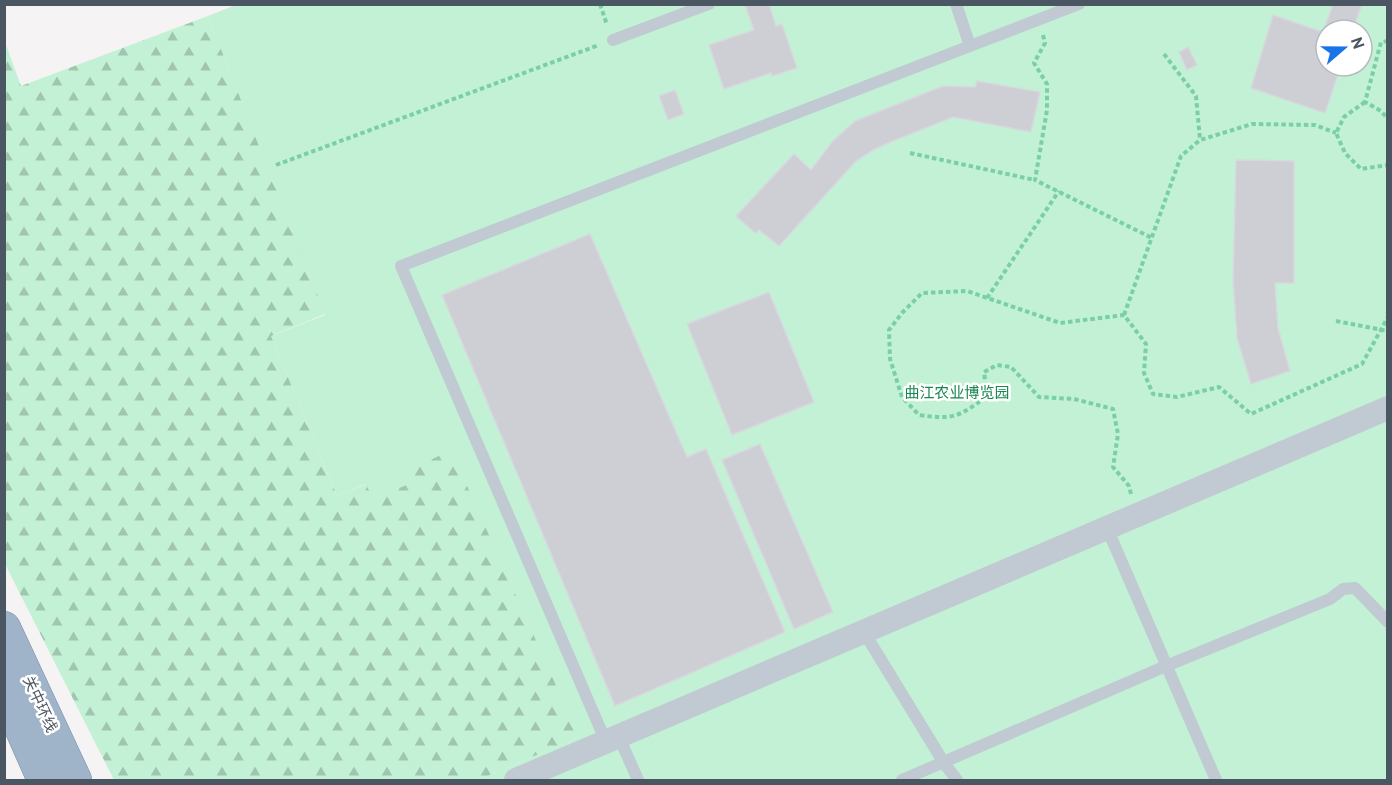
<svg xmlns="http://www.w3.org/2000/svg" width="1392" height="785" font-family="Overpass,'Noto Sans SC',sans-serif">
  <defs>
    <pattern id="forest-firs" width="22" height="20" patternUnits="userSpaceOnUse" patternTransform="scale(1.5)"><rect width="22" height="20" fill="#c3f1d5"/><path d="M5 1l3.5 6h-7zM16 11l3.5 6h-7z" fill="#a0c6b0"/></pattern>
  </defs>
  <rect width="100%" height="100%" fill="#f5f3f3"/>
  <path fill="#c3f1d5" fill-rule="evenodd" d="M238,4l1149,1v775h-909l101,-43 -168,-254 -39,17 -7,-16 -28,12 -66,-160 54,-21 -117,-299zM1326,30h36v36h-36z"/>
  <path fill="url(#forest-firs)" d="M208,16l117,298 -54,22 66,160 29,-12 7,15 38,-16 5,-16 35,-17 128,287 -101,43h-364l-109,-216v-522l16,44z"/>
  <g fill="#cdcfd5" stroke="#d7d9de" stroke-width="1.5">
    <path d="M748,4h21l7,22 6,-2 15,44 -25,8 -1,-3 -47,16 -15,-44 45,-15 -9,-25z"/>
    <path d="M1333,4h29l-9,26h-27v36h15l-16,47 -74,-25 22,-73 50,17z"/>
    <path d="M1188,47l9,18 -10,5 -8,-18z"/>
    <path d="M977,81l63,11 -9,40 -78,-15 -60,24 -18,8 -19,12 -77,85 -20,-16 -4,3 -19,-17 58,-62 17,16 21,-28 23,-21 88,-35 32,1z"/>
    <path d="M675,90l9,24 -16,6 -9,-24z"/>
    <path d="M1236,160l58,1v122h-19l3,45 12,43 -39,13 -14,-46 -4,-57z"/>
    <path d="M590,234l97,223 19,-8 79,183 -170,74 -173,-411z"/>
    <path d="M769,292l45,110 -82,33 -45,-111z"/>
    <path d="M760,444l73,168 -39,17 -72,-169z"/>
  </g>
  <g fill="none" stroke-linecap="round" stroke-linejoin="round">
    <defs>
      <g id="trunk">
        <path d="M4,628l71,152"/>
        <path d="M4,689l40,91"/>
      </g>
    </defs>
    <use href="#trunk" stroke="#7690ad" stroke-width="34"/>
    <g stroke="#7ad0a6" stroke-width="4" stroke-dasharray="4.5 3" stroke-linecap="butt">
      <path d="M600,4l7,21"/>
      <path d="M1043,35l2,8 -11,20 13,21v26l-12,70 117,58"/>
      <path d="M1388,41l-7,1 -16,60 16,9 7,8"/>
      <path d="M1164,54l32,42 4,44"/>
      <path d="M1365,102l-21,15 -8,16 9,20 16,16 27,-4"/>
      <path d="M910,153l125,27"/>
      <path d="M276,165l323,-120"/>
      <path d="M987,298l72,-107"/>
      <path d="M1124,315l57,-159 19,-16 52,-16 63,1 21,8"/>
      <path d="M1336,321l52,10"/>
      <path d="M1131,494l-2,-8 -16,-19 5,-33 -5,-25 -39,-10 -35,-2 -28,-30 -14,-2 -13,7 3,24c-28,21 -34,24 -68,19l-17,-18 -12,-38 -1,-29 13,-17 20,-20 45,-2 93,32 64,-8 22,29 -2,29 9,21 24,3 42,-10 32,27 111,-50 26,-47"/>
    </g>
    <g stroke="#c1cad2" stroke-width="12">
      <path d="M956,4l14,42 109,-42"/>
      <path d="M613,40l96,-36"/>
      <path d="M1107,528l109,252"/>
      <path d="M864,632l80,131 13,17"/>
      <path d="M619,737l19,43"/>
      <path d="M606,742l-205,-476 569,-220"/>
      <path d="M902,780l264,-114 164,-67 13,-10 12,-1 33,34"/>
    </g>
    <path stroke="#c1cad2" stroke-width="24" d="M516,780l872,-372"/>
    <use href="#trunk" stroke="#9fb4c9" stroke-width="33"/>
  </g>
  <g text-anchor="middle" stroke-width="5" stroke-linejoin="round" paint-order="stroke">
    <g font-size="15" fill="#17864f" stroke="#fff">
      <text x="957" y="398">曲江农业博览园</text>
    </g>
    <g font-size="15" fill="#4a5661" stroke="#fff">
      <text transform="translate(40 704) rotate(65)" y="5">关中环线</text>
    </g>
  </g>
  <rect width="1392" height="785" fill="none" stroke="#4a5661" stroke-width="12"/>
  <g transform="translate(1344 48) rotate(70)"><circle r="28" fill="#ffffff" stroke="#b7bbc0" stroke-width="1.5"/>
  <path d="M0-4.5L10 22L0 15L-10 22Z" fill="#1a73e8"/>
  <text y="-9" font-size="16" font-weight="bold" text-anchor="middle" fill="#4a5661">N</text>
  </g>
</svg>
